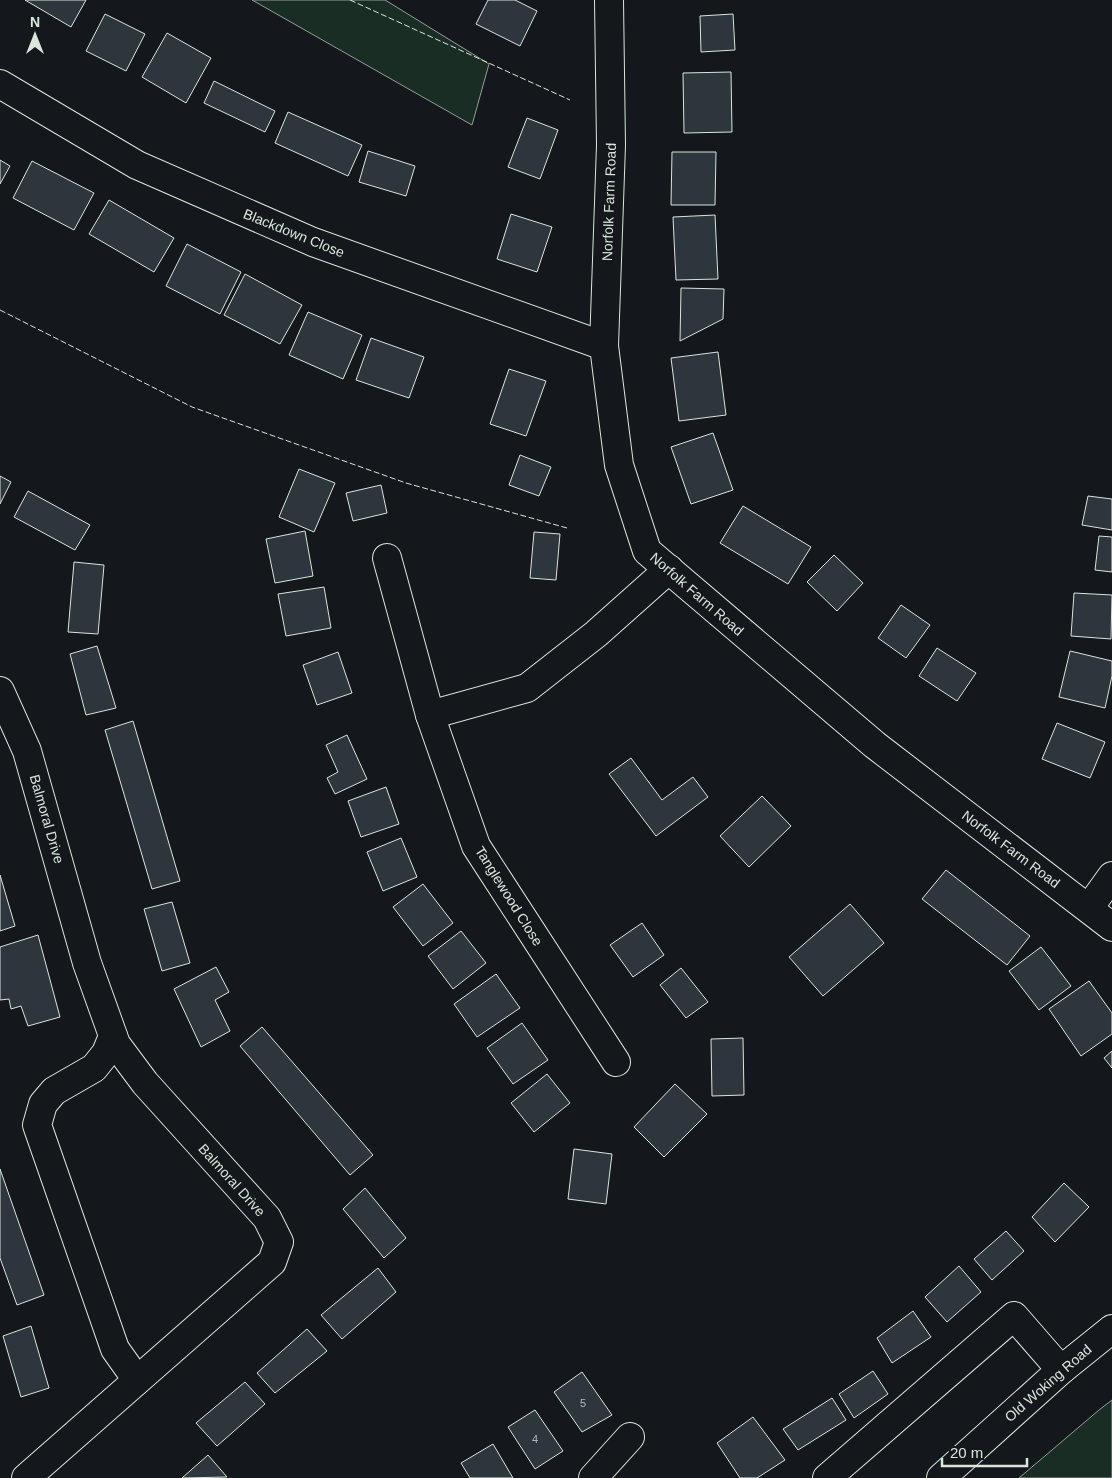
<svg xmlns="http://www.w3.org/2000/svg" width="1112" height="1478" font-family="Helvetica,sans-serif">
  <rect width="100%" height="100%" fill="#14181c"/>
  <g fill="#1a2d24" stroke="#939e99">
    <path d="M252,0h133l104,64 -17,61z"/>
    <path d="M1112,1400v78h-93l80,-68z"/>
  </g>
  <g fill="#2c363c" stroke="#d8e6dc">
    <path d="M25,0h61l-15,27z"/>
    <path d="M488,0h27l22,11 -17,35 -44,-22z"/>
    <path d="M105,14l40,20 -19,37 -40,-20z"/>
    <path d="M733,14l2,36 -34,2 -1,-36z"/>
    <path d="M167,33l44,25 -25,45 -44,-26z"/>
    <path d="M731,72l1,60 -48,1 -1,-60z"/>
    <path d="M214,81l61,30 -10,21 -61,-29z"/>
    <path d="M288,112l74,33 -14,31 -73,-33z"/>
    <path d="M527,118l31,12 -18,49 -32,-12z"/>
    <path d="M368,151l47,15 -9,30 -47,-14z"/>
    <path d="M672,152h44l-1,53h-44z"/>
    <path d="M0,160l10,6 -10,18z"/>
    <path d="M32,161l62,32 -20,37 -61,-32z"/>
    <path d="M109,200l65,38 -20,34 -65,-38z"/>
    <path d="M511,214l41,13 -15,45 -40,-13z"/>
    <path d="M715,215l3,64 -42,1 -3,-63z"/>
    <path d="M187,244l54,28 -21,42 -54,-28z"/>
    <path d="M245,274l57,31 -22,39 -56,-29z"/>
    <path d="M681,288l43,1 -1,30 -43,22z"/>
    <path d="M308,312l54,23 -19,44 -54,-24z"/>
    <path d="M371,338l53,19 -15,41 -53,-18z"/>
    <path d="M718,352l8,63 -47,6 -8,-63z"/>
    <path d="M509,369l37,12 -20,55 -36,-12z"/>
    <path d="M713,433l20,57 -42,14 -20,-57z"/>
    <path d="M520,455l31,12 -12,29 -30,-11z"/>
    <path d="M299,469l36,14 -21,49 -35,-15z"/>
    <path d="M0,476l11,6 -11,22z"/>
    <path d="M381,485l6,28 -34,8 -7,-28z"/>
    <path d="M28,491l62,34 -15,25 -61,-33z"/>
    <path d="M1088,496l24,3v31l-30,-5z"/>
    <path d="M743,506l68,41 -23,37 -68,-41z"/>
    <path d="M305,531l8,45 -38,7 -9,-44z"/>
    <path d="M534,532l26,2 -4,46 -26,-2z"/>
    <path d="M1099,536l13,1v35l-17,-2z"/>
    <path d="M834,555l29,28 -26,28 -30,-29z"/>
    <path d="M74,562l30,3 -6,69 -30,-2z"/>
    <path d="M324,587l7,41 -45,8 -8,-42z"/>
    <path d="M1074,593l38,2 -1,44 -40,-3z"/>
    <path d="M901,605l29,20 -24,33 -28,-20z"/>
    <path d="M97,646l19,62 -30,7 -16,-61z"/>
    <path d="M937,648l39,25 -19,28 -38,-25z"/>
    <path d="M1070,651l42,10v15l-7,32 -46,-11z"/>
    <path d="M338,652l14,41 -35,12 -14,-40z"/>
    <path d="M133,721l47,160 -28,8 -47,-159z"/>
    <path d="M1057,723l48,19 -15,36 -48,-19z"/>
    <path d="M347,735l20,44 -32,15 -8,-16 11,-6 -12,-27z"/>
    <path d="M631,758l31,42 31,-23 15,20 -52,39 -47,-62z"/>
    <path d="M386,787l13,37 -38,13 -13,-36z"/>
    <path d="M762,796l29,30 -42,41 -29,-31z"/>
    <path d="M401,838l16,39 -34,14 -16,-39z"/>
    <path d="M946,870l84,66 -23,29 -85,-66z"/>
    <path d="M0,875l15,51 -15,5z"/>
    <path d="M423,884l30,39 -30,23 -30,-39z"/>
    <path d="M172,902l18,61 -28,8 -18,-62z"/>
    <path d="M850,904l34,39 -61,53 -34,-39z"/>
    <path d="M642,923l22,32 -31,22 -23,-32z"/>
    <path d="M461,931l25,32 -33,26 -25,-33z"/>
    <path d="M38,935l22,82 -32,9 -7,-20 -10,3 -2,-10 -9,1v-53z"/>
    <path d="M1041,947l30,39 -32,24 -30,-39z"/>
    <path d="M216,967l13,25 -14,8 15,31 -29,16 -27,-58z"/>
    <path d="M681,968l27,34 -22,16 -26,-33z"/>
    <path d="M496,974l24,34 -43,29 -23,-33z"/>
    <path d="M1089,981l23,32v21l-31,22 -32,-47z"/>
    <path d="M522,1023l26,37 -35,24 -26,-36z"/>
    <path d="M262,1027l111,128 -23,20 -110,-129z"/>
    <path d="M743,1038l1,57 -32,1 -1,-57z"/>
    <path d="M1112,1051v17l-8,-10z"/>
    <path d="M547,1074l23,29 -36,29 -23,-29z"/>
    <path d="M675,1084l32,30 -43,43 -30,-30z"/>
    <path d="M574,1149l38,5 -6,50 -38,-5z"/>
    <path d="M0,1169l44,126 -27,10 -17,-47z"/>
    <path d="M1064,1183l25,24 -34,35 -23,-25z"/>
    <path d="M365,1188l41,50 -22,20 -41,-49z"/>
    <path d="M1006,1231l18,20 -32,29 -18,-21z"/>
    <path d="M959,1266l22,26 -34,30 -22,-25z"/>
    <path d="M378,1268l18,24 -54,47 -21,-24z"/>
    <path d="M913,1311l18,26 -39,26 -15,-25z"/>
    <path d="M31,1326l18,62 -28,9 -18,-61z"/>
    <path d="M307,1329l20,22 -52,42 -18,-20z"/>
    <path d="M873,1371l15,23 -34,24 -15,-24z"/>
    <path d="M582,1372l30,43 -30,17 -28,-40z"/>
    <path d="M245,1382l20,22 -48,42 -21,-23z"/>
    <path d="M832,1398l14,22 -48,30 -15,-21z"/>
    <path d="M535,1410l28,41 -28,18 -27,-42z"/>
    <path d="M753,1417l32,43 -28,18h-17l-23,-35z"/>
    <path d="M493,1444l20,34h-43l-9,-15z"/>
    <path d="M208,1455l19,22 -45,1z"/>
  </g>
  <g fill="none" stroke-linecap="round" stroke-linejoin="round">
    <defs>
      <g id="minor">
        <path d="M609,0l2,145 -7,201 15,119 28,86 228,194 237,182"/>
        <path d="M0,84l137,81 176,77 291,104"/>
        <path d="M387,558l43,157 46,131 140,216"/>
        <path d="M0,691l27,60 60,212 29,81 29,39 122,135 12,24 -7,20 -246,216"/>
        <path d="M430,715l97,-27 69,-54 73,-65"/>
        <path d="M1089,908l23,-32"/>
        <path d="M113,1036l-7,17 -12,15 -40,23 -11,13 -6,21 78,224 22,31"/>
        <path d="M593,1478l37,-41"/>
        <path d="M827,1478l187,-162 47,54"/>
      </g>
      <path id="major" d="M941,1478l120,-108 51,-41"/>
    </defs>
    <use href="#minor" stroke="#d8e6dc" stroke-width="30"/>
    <use href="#major" stroke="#d8e6dc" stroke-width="30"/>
    <use href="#minor" stroke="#14181c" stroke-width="28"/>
    <use href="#major" stroke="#14181c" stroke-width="28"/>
    <g stroke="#d8e6dc" stroke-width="1" stroke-dasharray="6 2.5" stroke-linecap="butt">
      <path d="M350,0l220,100"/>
      <path d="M0,310l192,97 214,76 161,45"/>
    </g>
  </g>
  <g text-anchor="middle" stroke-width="4" stroke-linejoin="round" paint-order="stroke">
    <g font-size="11" fill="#adbab4">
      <text x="583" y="1407">5</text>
      <text x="535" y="1443">4</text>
    </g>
    <g font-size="14" fill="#d8e6dc" stroke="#14181c">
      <text transform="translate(609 202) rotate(-88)" y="5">Norfolk Farm Road</text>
      <text transform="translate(294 233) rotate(22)" y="5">Blackdown Close</text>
      <text transform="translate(697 594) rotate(41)" y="5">Norfolk Farm Road</text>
      <text transform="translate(47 819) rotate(74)" y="5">Balmoral Drive</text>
      <text transform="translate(1011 849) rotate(37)" y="5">Norfolk Farm Road</text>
      <text transform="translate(509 896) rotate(58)" y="5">Tanglewood Close</text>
      <text transform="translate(232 1180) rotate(48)" y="5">Balmoral Drive</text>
      <text transform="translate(1048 1383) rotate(-41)" y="5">Old Woking Road</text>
    </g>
  </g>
  <g transform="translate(35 35)" stroke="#14181c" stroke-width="4" paint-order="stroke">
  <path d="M0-4L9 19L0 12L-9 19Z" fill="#d8e6dc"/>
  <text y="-8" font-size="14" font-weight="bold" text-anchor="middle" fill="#d8e6dc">N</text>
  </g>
  <path d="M942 1458v8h85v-8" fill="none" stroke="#d8e6dc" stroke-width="2.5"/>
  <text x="950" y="1458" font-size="15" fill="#d8e6dc" stroke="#14181c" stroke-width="4" paint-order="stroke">20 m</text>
</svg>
